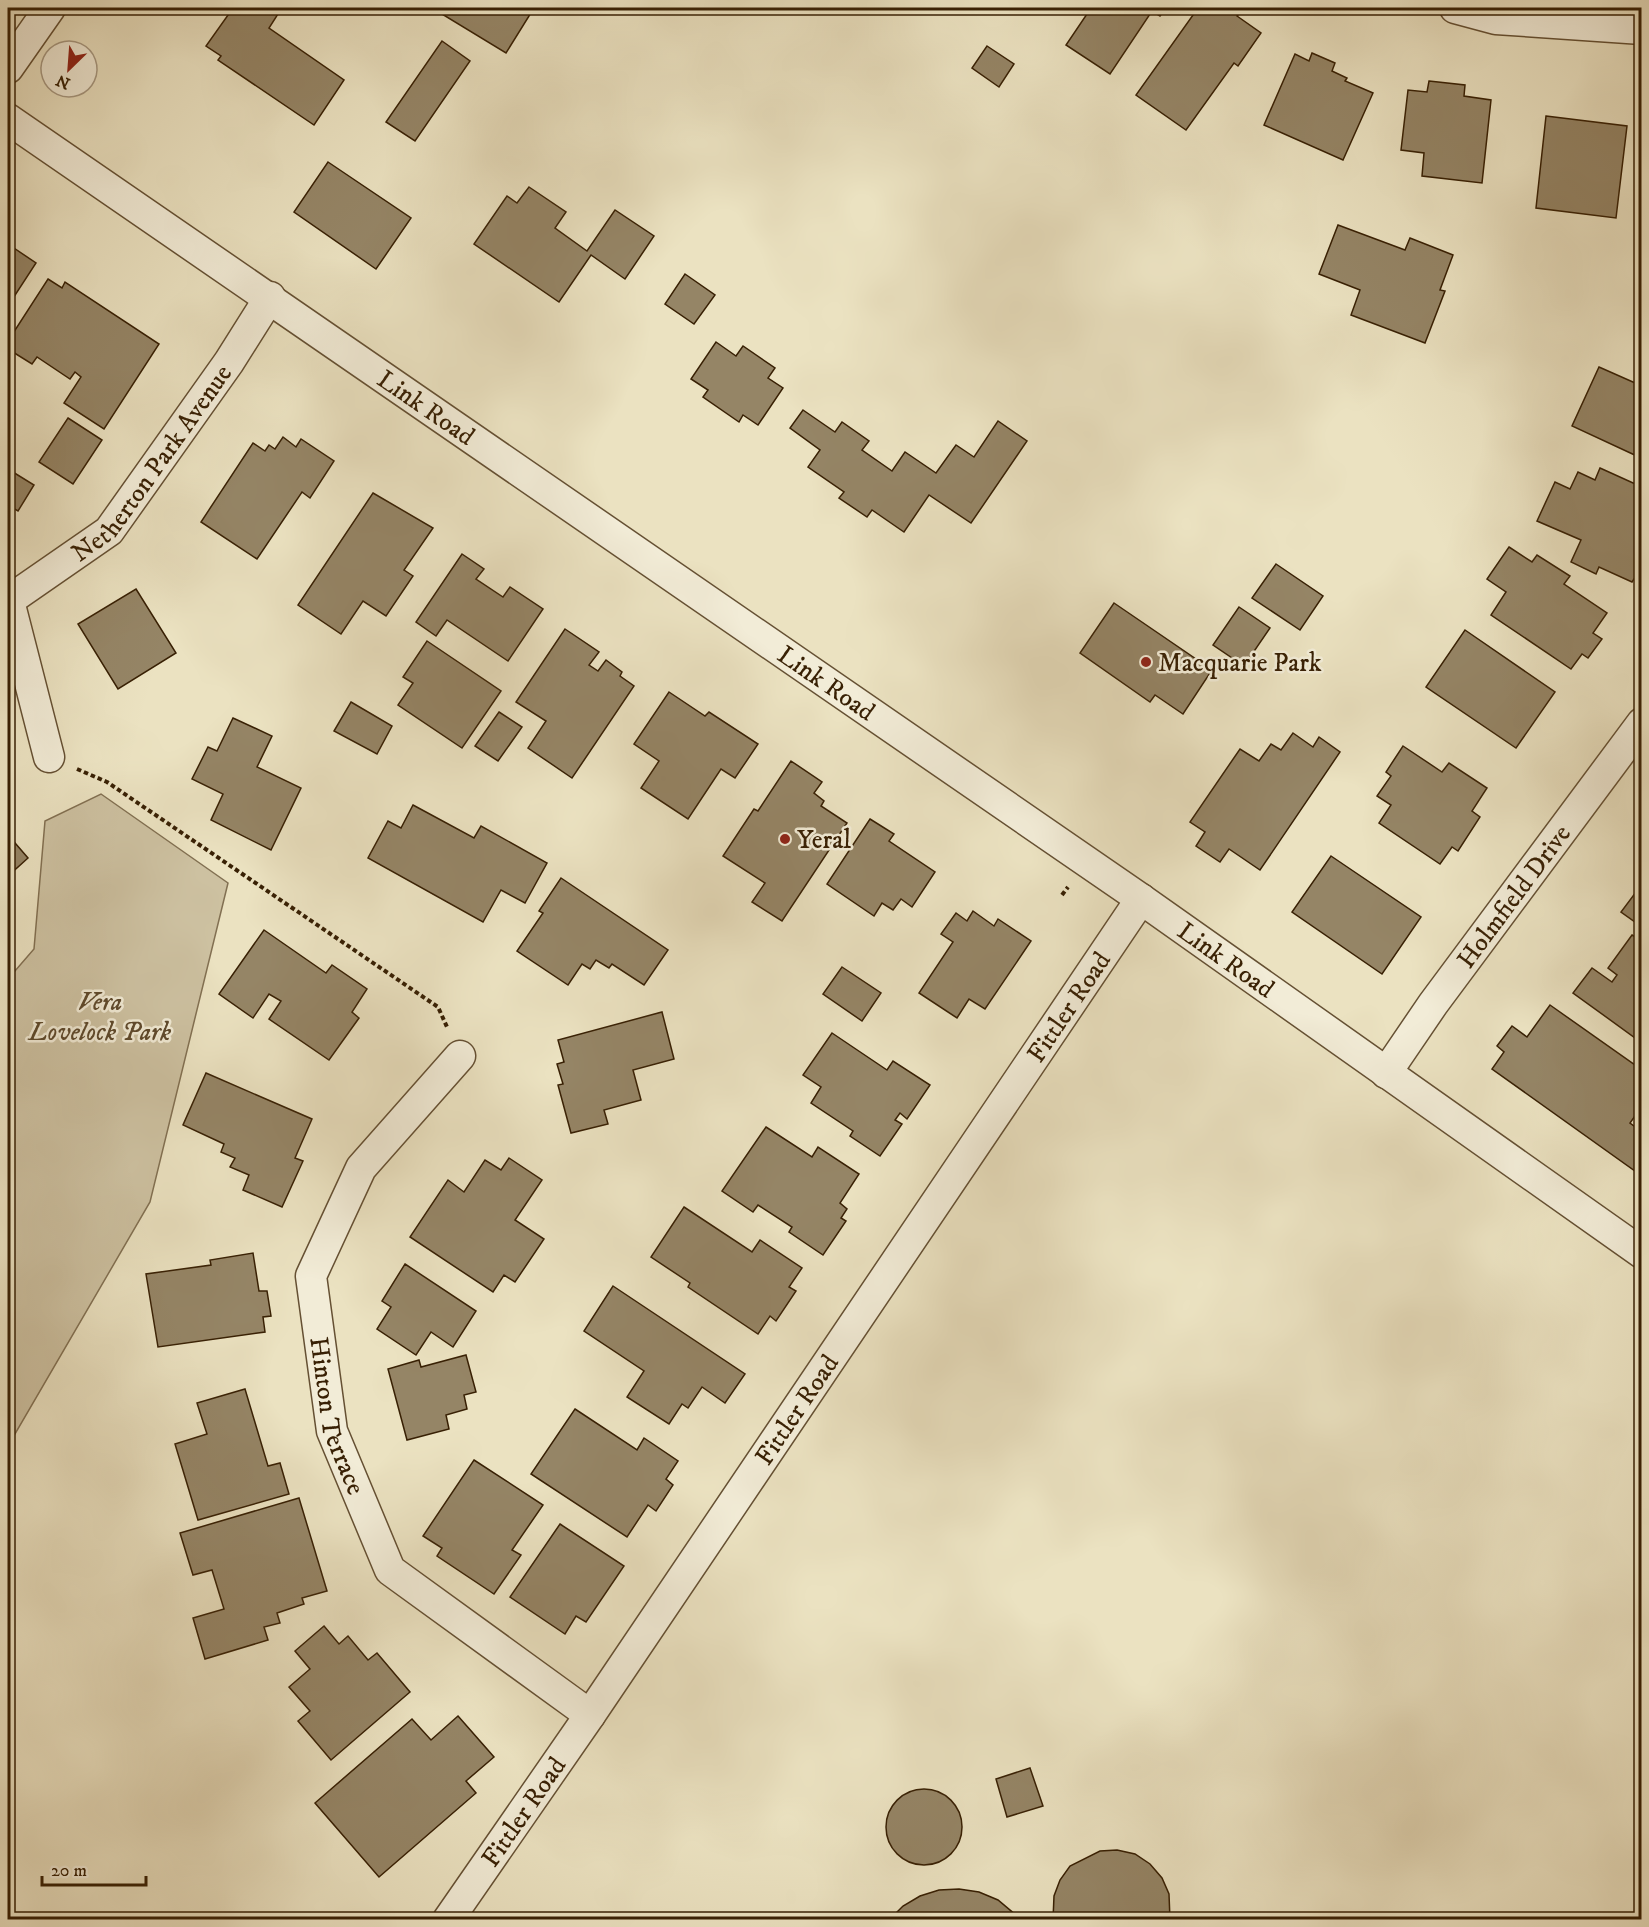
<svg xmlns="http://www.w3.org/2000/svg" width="1649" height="1927" font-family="'IM FELL DW Pica',serif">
  <rect width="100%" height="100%" fill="#ebe2c1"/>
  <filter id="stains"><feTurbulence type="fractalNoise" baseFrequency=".00333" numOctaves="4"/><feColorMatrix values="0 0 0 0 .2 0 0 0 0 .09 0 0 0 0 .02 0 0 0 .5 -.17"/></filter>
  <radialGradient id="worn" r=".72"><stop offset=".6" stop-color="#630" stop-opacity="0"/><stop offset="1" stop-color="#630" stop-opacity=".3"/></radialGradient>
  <path fill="#cdc1a1" stroke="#827052" stroke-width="1.5" d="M101,794l127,89 -78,319 -142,244v-467l26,-30 11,-128z"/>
  <g fill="#958566" stroke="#382004" stroke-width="1.5">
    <path d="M233,8h36l9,6 -9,14 75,52 -30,45 -96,-65 3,-4 -15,-10z"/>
    <path d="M432,8h102l-28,45z"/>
    <path d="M1091,8h75l-6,8 -8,-5 -42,63 -44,-29z"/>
    <path d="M1198,8h34l8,5 -3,3 24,17 -23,33 -4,-3 -48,67 -50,-35z"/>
    <path d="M442,41l28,20 -55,80 -29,-19z"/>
    <path d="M987,46l27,18 -15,23 -27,-19z"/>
    <path d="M1312,53l23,10 -3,8 15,7 -2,3 28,12 -30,67 -79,-35 31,-71 14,7z"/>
    <path d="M1429,81l36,4 -1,11 27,4 -9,83 -60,-7 2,-23 -23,-3 7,-60 19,2z"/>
    <path d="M1546,116l81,10 -11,92 -80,-10z"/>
    <path d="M328,162l83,56 -35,51 -82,-57z"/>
    <path d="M529,187l37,25 -11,16 32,23 28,-41 39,26 -29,43 -34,-24 -32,47 -85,-58 33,-48 10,7z"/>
    <path d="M1338,225l67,25 5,-12 43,17 -13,35 5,1 -20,52 -74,-28 9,-25 -41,-16z"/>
    <path d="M8,244l28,19 -28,43z"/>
    <path d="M685,274l30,21 -21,29 -29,-20z"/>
    <path d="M48,279l14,9 3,-6 94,62 -55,85 -40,-26 17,-26 -6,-5 -5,7 -33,-22 -5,7 -24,-15v-8z"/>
    <path d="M716,342l20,14 7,-10 32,22 -7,10 15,10 -25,37 -15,-10 -4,7 -36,-25 5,-7 -17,-11z"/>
    <path d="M1599,367l43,19 -3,71 -67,-31z"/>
    <path d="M803,410l32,22 7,-10 27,19 -7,9 30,21 13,-19 31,21 20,-28 18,12 24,-36 29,20 -56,82 -42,-28 -25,37 -32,-22 -5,7 -28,-19 5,-6 -36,-25 12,-17 -30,-22z"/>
    <path d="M68,418l34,22 -29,44 -34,-22z"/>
    <path d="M283,437l13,10 5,-8 33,22 -24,37 -8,-6 -45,67 -56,-37 52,-79 12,8 4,-6 6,4z"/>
    <path d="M1600,468l42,19v80l-10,15 -33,-15 -3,7 -25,-12 10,-22 -44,-19 18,-39 15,7 8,-17 17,8z"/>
    <path d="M8,469l26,16 -16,26 -10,-6z"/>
    <path d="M373,493l60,35 -29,42 9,6 -27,40 -23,-15 -22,33 -43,-29z"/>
    <path d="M1509,547l23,15 5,-7 33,21 -6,8 43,29 -14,20 9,6 -14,19 -6,-4 -11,15 -80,-54 15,-23 -19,-13z"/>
    <path d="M462,554l22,15 -8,10 27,18 7,-10 33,22 -35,52 -61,-41 -11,16 -20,-14z"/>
    <path d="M1276,564l47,32 -23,34 -48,-32z"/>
    <path d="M136,589l40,64 -58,36 -40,-65z"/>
    <path d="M1114,603l98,67 -29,44 -28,-19 -5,7 -70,-49z"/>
    <path d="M1239,607l31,21 -26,38 -31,-21z"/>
    <path d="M565,629l34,23 -10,13 9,6 8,-11 16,12 -2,4 14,10 -62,92 -44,-30 18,-27 -30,-19z"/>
    <path d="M1465,630l90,62 -39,56 -90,-61z"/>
    <path d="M427,641l74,50 -39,57 -64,-43 15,-22 -10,-6z"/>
    <path d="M669,692l36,24 4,-4 49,32 -23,34 -14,-9 -33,50 -47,-31 18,-27 -25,-17z"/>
    <path d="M351,702l41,24 -15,28 -43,-23z"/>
    <path d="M499,712l23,15 -24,34 -23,-15z"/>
    <path d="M233,718l39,18 -15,31 44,21 -30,62 -60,-30 12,-26 -31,-15 16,-32 9,4z"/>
    <path d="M1293,733l20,14 6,-10 21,15 -80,118 -31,-21 -9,13 -24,-16 9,-14 -15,-10 50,-73 19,12 12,-17 10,6z"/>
    <path d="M1403,746l39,26 7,-9 38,25 -15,23 8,6 -22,34 -6,-4 -12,17 -61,-41 12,-18 -14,-9 14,-20 -5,-4z"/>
    <path d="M791,761l31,21 -8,11 10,8 -3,5 26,17 -65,98 -30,-19 13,-19 -42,-27 31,-47 4,2z"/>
    <path d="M413,805l61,33 7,-12 66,37 -22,40 -24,-13 -18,32 -115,-64 20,-37 13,7z"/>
    <path d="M870,819l24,15 -5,7 46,31 -23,35 -11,-8 -8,11 -11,-7 -8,13 -47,-32z"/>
    <path d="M9,836l19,22 -20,18v-38z"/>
    <path d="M1331,856l90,61 -39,57 -90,-62z"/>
    <path d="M561,878l107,72 -24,35 -32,-21 -3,4 -13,-8 -6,9 -8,-5 -14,21 -51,-34 26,-38 -4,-2z"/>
    <path d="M1642,884v43l-21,-15z"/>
    <path d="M973,911l21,15 4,-7 33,22 -46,68 -16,-10 -12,19 -38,-25 34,-51 -12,-8 15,-21 11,8z"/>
    <path d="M264,930l62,43 6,-8 35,24 -15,23 7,6 -30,42 -60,-41 12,-18 -12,-7 -16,24 -34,-24z"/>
    <path d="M1632,935l10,6v102l-69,-50 19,-25 20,14 5,-7 -9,-7z"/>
    <path d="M842,967l39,26 -19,28 -39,-27z"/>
    <path d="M1550,1005l92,65v46l-5,-3 -7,10 12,9v44l-150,-107 12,-17 -7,-6 15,-20 15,11z"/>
    <path d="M662,1012l12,47 -41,11 8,30 -37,10 4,14 -37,9 -13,-48 5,-1 -6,-20 7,-2 -6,-22z"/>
    <path d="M832,1033l55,37 6,-9 37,24 -23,34 -7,-6 -5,7 7,4 -22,32 -30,-20 3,-5 -42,-28 10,-16 -18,-12z"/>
    <path d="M206,1073l106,46 -17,39 8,3 -21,46 -39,-17 6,-15 -19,-8 5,-9 -14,-6 3,-8 -41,-19z"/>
    <path d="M766,1127l46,30 6,-10 41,27 -19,29 7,6 -6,9 5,3 -23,34 -34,-23 3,-5 -34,-22 -5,7 -31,-21z"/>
    <path d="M509,1158l33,22 -27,40 29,19 -29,43 -11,-7 -11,17 -83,-55 38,-57 16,12 21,-32 16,10z"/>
    <path d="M684,1207l68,45 8,-12 42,28 -13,19 7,4 -20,30 -6,-5 -12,18 -70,-47 2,-4 -39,-26z"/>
    <path d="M253,1253l6,38h8l4,25 -8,1 2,15 -107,15 -12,-73 65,-9 -1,-5z"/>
    <path d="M405,1264l71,47 -23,36 -22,-15 -15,23 -39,-26 14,-22 -9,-6z"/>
    <path d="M613,1286l132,88 -20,29 -23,-16 -14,21 -6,-4 -13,20 -42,-27 17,-26 -60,-40z"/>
    <path d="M466,1355l10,37 -12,3 3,14 -21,6 3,14 -42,11 -19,-71 31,-9 2,7z"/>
    <path d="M245,1389l23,77 12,-3 9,31 -91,26 -23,-76 32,-10 -10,-31z"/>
    <path d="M575,1409l62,41 7,-12 34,23 -12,18 7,6 -17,26 -8,-6 -21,32 -96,-63z"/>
    <path d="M474,1460l69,45 -31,45 9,5 -27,39 -57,-38 5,-8 -19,-12z"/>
    <path d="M299,1498l28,93 -25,7 2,6 -27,9 3,10 -16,4 4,13 -63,19 -12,-41 31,-9 -12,-39 -19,5 -13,-42z"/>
    <path d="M560,1524l64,42 -38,56 -10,-6 -11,18 -55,-37z"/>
    <path d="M324,1626l15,18 9,-8 20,24 9,-7 33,39 -79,68 -33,-39 12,-10 -21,-24 21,-18 -15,-18z"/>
    <path d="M458,1716l36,41 -28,24 10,12 -97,84 -64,-74 97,-84 19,21z"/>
    <path d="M1030,1768l13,38 -36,11 -11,-38z"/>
    <circle cx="924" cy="1827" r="38"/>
    <path d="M1117,1850l18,4 15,10 12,14 7,16 1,26h-117l1,-24 6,-16 10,-14 30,-15z"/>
    <path d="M959,1889l20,3 19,8 24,20h-133l14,-14 17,-10 19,-6z"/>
  </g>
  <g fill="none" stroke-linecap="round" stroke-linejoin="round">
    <defs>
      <g id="street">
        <path d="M1455,8l41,11 146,10"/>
        <path d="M8,68l42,-60"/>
        <path id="s1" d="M8,119l1133,780 501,354"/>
        <path id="s2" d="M8,601l101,-70 120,-169 41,-65"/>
        <path d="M9,601l40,156"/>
        <path id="s3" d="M460,1056l-99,112 -50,108 21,155 58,139 200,145"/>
        <path id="s4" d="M1386,1073l47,-69 209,-281"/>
        <path id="s5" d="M448,1920l142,-205 551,-816"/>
      </g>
    </defs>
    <use href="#street" stroke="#655033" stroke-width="33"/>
    <g stroke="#382004" stroke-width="4" stroke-dasharray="4.5 3" stroke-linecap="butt">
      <path d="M77,769l30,13 331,225 9,20"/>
      <path d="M1062,895l6,-8"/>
    </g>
    <use href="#street" stroke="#f2ecd7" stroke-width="30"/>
  </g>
  <g fill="#8f2418" stroke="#f2ecd7" stroke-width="2">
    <circle cx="1146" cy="662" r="6"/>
    <circle cx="785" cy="839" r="6"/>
  </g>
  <g text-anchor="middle" stroke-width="5" stroke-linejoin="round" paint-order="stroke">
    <g font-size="26" fill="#382004" stroke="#f2ecd7">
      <text dy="9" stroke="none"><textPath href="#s1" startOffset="508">Link Road</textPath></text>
      <text dy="9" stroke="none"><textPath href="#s2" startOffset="202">Netherton Park Avenue</textPath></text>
      <text dy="9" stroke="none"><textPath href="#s1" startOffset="994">Link Road</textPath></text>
      <text dy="9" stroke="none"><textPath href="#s4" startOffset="218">Holmfield Drive</textPath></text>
      <text dy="9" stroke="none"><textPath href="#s1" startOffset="1480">Link Road</textPath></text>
      <text dy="9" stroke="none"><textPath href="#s5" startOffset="1104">Fittler Road</textPath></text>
      <text dy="9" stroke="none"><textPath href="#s5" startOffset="618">Fittler Road</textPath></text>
      <text dy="9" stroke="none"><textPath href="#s3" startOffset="411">Hinton Terrace</textPath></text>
      <text dy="9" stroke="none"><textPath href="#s5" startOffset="132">Fittler Road</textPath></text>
    </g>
    <g font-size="26" fill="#382004" stroke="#f2ecd7" text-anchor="start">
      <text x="1158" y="671">Macquarie Park</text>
      <text x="797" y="848">Yeral</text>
    </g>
    <g font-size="26" font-style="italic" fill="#5d482b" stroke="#f2ecd7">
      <text x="100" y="1010">Vera<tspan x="100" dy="30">Lovelock Park</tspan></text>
    </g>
  </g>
  <rect width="1649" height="1927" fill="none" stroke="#ebe2c1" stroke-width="30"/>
  <rect x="9" y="9" width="1631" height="1909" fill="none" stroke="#382004" stroke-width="3"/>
  <rect x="15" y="15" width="1619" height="1897" fill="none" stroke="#382004" stroke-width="1.5"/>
  <g transform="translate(69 69) rotate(205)"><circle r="28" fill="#f2ecd7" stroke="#a89a83" stroke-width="1.5"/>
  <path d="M0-4.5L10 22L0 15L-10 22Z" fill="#8f2418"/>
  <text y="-9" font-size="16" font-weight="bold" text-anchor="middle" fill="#382004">N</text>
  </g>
  <path d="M42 1876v9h104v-9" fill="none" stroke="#382004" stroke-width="3"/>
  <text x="51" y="1876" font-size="18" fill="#382004" stroke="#f2ecd7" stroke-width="4.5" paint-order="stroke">20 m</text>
  <rect width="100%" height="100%" filter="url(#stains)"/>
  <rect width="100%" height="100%" fill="url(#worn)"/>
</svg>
